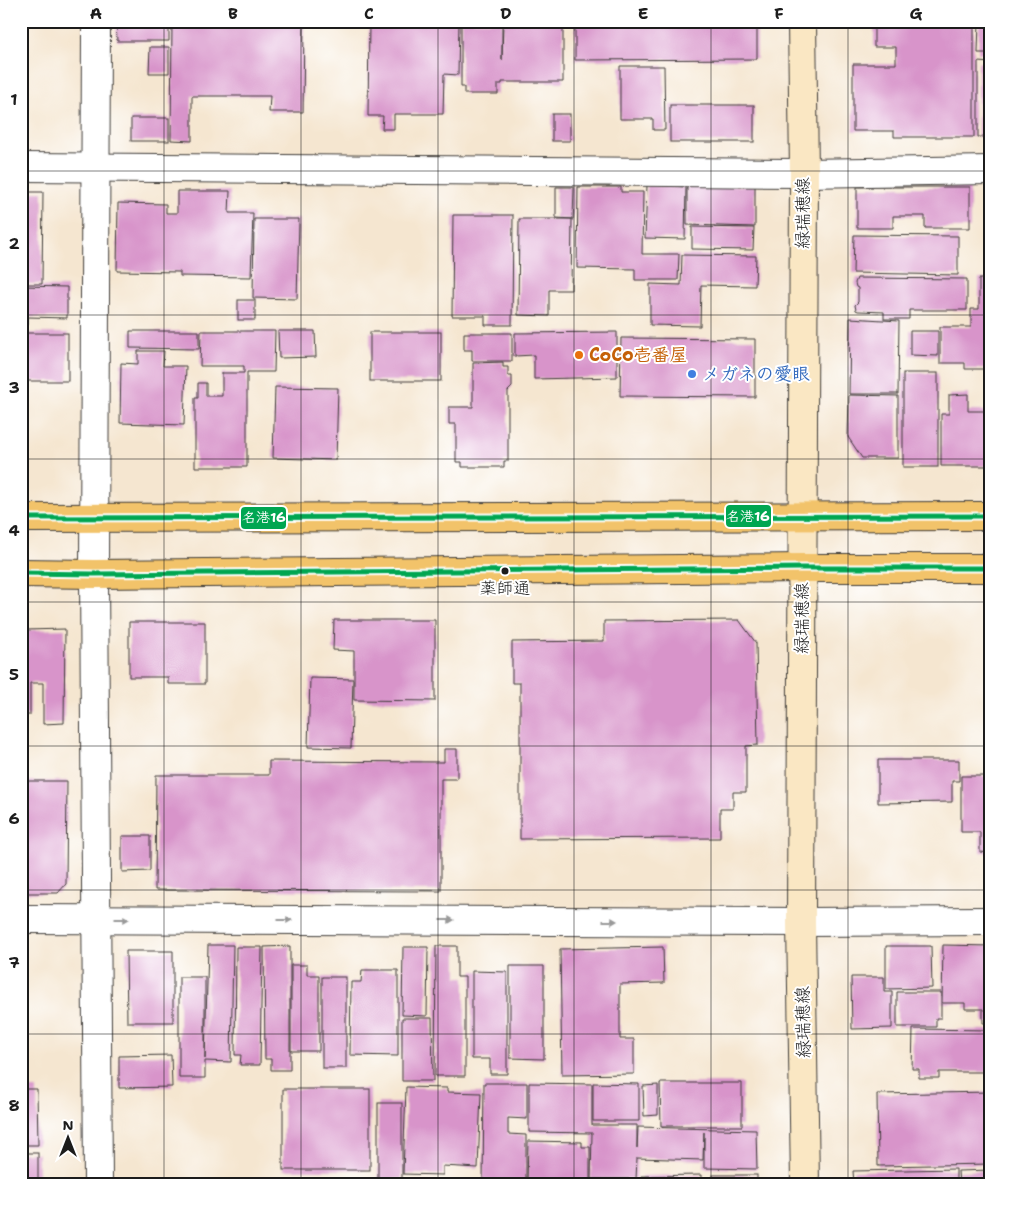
<svg xmlns="http://www.w3.org/2000/svg" width="1012" height="1205" font-family="'Shantell Sans','Klee One',sans-serif">
  <rect width="100%" height="100%" fill="#fff"/>
  <filter id="ink" filterUnits="userSpaceOnUse"><feTurbulence type="fractalNoise" baseFrequency=".02" numOctaves="2"/><feDisplacementMap in="SourceGraphic" scale="10" xChannelSelector="R" yChannelSelector="G"/><feConvolveMatrix kernelMatrix="1 2 1 2 8 2 1 2 1" color-interpolation-filters="sRGB"/></filter>
  <filter id="wash" filterUnits="userSpaceOnUse"><feTurbulence type="fractalNoise" baseFrequency=".0096" numOctaves="4" result="noise"/><feDisplacementMap in="SourceGraphic" scale="20" xChannelSelector="R" yChannelSelector="G"/><feGaussianBlur stdDeviation="1.12" result="paint"/><feColorMatrix in="noise" values="0 0 0 0 0 0 0 0 0 0 0 0 0 0 0 0 0 1.4 0 .05"/><feComposite in="paint" operator="in"/></filter>
  <g filter="url(#wash)">
    <rect width="100%" height="100%" fill="#f5e6d0"/>
    <g id="blocks">
      <g fill="#d894ca">
        <path d="M116,21h53v20h-52z"/>
        <path d="M172,21h132l-1,91h-34l1,-16h-78v45l-21,-1z"/>
        <path d="M369,21h90l-1,54 -14,-1 -1,40h-49v15h-12l1,-13h-15z"/>
        <path d="M461,21l41,1v38l1,-39h60v61h-61v2h-4v10h-34v-7h-3z"/>
        <path d="M575,21h182v38l-182,1z"/>
        <path d="M874,21h100v116h-80v-6h-41v-67h43v-17h-22z"/>
        <path d="M979,21h12v32h-13z"/>
        <path d="M150,47h19v26h-20z"/>
        <path d="M978,62l13,1v74h-13z"/>
        <path d="M620,66h44l1,64h-12v-11h-33z"/>
        <rect x="670" y="105" width="84" height="37"/>
        <rect x="552" y="114" width="18" height="27"/>
        <rect x="131" y="118" width="38" height="23"/>
        <path d="M647,185l39,2 -1,52 -40,-1z"/>
        <path d="M687,185l68,1v41l-68,-2z"/>
        <path d="M556,187h18l-1,32 -17,-1z"/>
        <path d="M578,187h43v5h22l-1,62h37l-1,26h-43v-11l-58,-1z"/>
        <path d="M857,187h113v41h-45v-12h-32v12h-36z"/>
        <path d="M177,191h53l-1,22h24l-2,64 -71,-1v-4l-63,-1 1,-68 48,1v9h11z"/>
        <path d="M21,192h22l-1,92h-21z"/>
        <path d="M453,215h60l-1,110h-27v-9h-33z"/>
        <path d="M254,219h45l-2,80 -44,-1z"/>
        <path d="M519,219h53l-1,71h-22v26l-31,-1z"/>
        <path d="M692,227l62,1 -1,22 -61,-1z"/>
        <path d="M854,235l104,1v39l-105,-2z"/>
        <path d="M682,255l74,1 -1,30 -54,-1 -1,41 -50,-1v-41l31,1z"/>
        <path d="M857,278l110,1v31h-58v9h-25v-7l-26,-1 -2,-1 -1,-5 3,-3v-14l-2,-1 -1,-4z"/>
        <path d="M979,279h12v90h-26v-6h-25v-36h31v-18h8z"/>
        <path d="M21,286l46,1v31l-39,-1v8h-7z"/>
        <rect x="238" y="300" width="17" height="20"/>
        <path d="M850,318l49,3 -1,73h-49z"/>
        <path d="M130,331h69v18l-69,-1z"/>
        <path d="M201,331h74l-1,41h-27v95h-52v-69h3v-15h8v13h16v-23h22v-7h-44z"/>
        <path d="M278,331h37l1,26 -37,1z"/>
        <path d="M910,331h28v25l-28,-1z"/>
        <rect x="370" y="332" width="71" height="49"/>
        <path d="M617,332v45l-83,2v-24l-19,1v-23z"/>
        <rect x="21" y="333" width="47" height="48"/>
        <path d="M464,333h48v28h-40v-11h-8z"/>
        <path d="M621,338l134,1v58l-135,-1z"/>
        <path d="M138,351h26l-1,15h23l-2,59 -64,-2 1,-60 17,1z"/>
        <path d="M503,362v5h5v9h4v11l-4,4v70h-4v6h-42v-5h-6v-38h-7v-17h24v-44z"/>
        <rect x="903" y="373" width="35" height="94"/>
        <path d="M275,387l63,1 -2,72 -63,-2z"/>
        <path d="M968,394v17h23v55h-50v-52h8v-19z"/>
        <path d="M849,395l49,1v62h-36l-14,-21z"/>
        <path d="M334,620h101v81l-81,-1v-49l-21,-1z"/>
        <path d="M739,620l17,23 2,102 -12,1v46h-13v17h-13v29l-200,1v-156h-8v-41l92,-1v-20z"/>
        <path d="M129,622h76v62h-37v-7h-39z"/>
        <path d="M21,623h5v7l39,-1 -1,94 -21,1v-41h-13v32h-9z"/>
        <path d="M310,678l43,1 -2,69 -43,-1z"/>
        <path d="M444,749h13v30h-16v112l-286,-1 1,-115h113v-14l175,1z"/>
        <path d="M878,760h81v21h-7v21l-74,1z"/>
        <path d="M961,776h30v77l-11,-1v-20h-19z"/>
        <path d="M21,781h46l-1,103 -8,9h-37z"/>
        <path d="M122,836h28v35l-28,1z"/>
        <path d="M208,945h25l-2,117 -26,-1v17h-26v-101h26v82z"/>
        <path d="M943,945l48,1v77h-8v-14h-18v-6h-23z"/>
        <path d="M290,946v124h-19v-11h-6l-1,-112z"/>
        <path d="M436,946h21v31h8v99h-30z"/>
        <path d="M886,946h45l1,42 -46,1z"/>
        <path d="M236,947h26l-2,118h-20l1,-10h-6z"/>
        <path d="M403,947h25l-1,69 -25,-1z"/>
        <path d="M663,947l1,36 -44,1v55h14v35l-72,1 -2,-126z"/>
        <path d="M126,951h47v71h-46z"/>
        <path d="M291,965h16v10h12v76h-28z"/>
        <path d="M510,966h34v93l-34,-1z"/>
        <path d="M362,970h36v86l-48,-1 1,-73h10z"/>
        <path d="M472,971l35,1v102h-17v-15h-18z"/>
        <rect x="322" y="977" width="24" height="91"/>
        <path d="M851,977h33v15h8v36l-40,1z"/>
        <path d="M897,992h44v26h-5v9h-39z"/>
        <path d="M402,1018h30l1,63h-31z"/>
        <path d="M913,1029l78,1v42h-52v6h-20v-9h-7z"/>
        <path d="M171,1055l1,32 -53,1v-32z"/>
        <path d="M484,1083h43v36l-19,-1v16l18,1v49h-43z"/>
        <path d="M529,1083l63,1v41h45v23l1,-21 118,3 1,39 -53,-1v-36l-1,28 -66,-2 -1,21h-45l1,-46 -63,-1z"/>
        <path d="M593,1083l46,1v37h-46z"/>
        <path d="M660,1083h82v43h-81z"/>
        <path d="M658,1085v30l-14,1 -1,-30z"/>
        <path d="M406,1087l41,1v4l34,1 -3,75 -35,-2v9l-40,-1z"/>
        <path d="M21,1089h16l1,56h-17z"/>
        <rect x="283" y="1089" width="87" height="81"/>
        <path d="M991,1092v72l-113,2 -1,-72z"/>
        <rect x="378" y="1103" width="24" height="76"/>
        <path d="M528,1141l54,1v5h8v37h-63z"/>
        <rect x="21" y="1153" width="17" height="31"/>
        <path d="M956,1169v15h-102l-1,-13z"/>
        <path d="M991,1170v14h-32l-1,-13z"/>
        <path d="M701,1175v9h-60v-8z"/>
        <rect x="713" y="1175" width="44" height="9"/>
      </g>
    </g>
  </g>
  <g filter="url(#ink)">
    <use href="#blocks" fill-opacity="0" stroke="#3d3a37" stroke-width="1"/>
    <g fill="none" stroke-linecap="round" stroke-linejoin="round">
      <defs>
        <g id="street">
          <path d="M96,21l-2,553 4,610"/>
          <path d="M21,167l783,6 187,-3"/>
          <path d="M21,919l780,3 190,-1"/>
        </g>
        <path id="secondary" d="M802,21l2,152 -3,749 4,262"/>
        <g id="primary">
          <path d="M21,518l970,-2"/>
          <path d="M21,573l73,1 708,-6h189"/>
        </g>
      </defs>
      <use href="#street" stroke="#3d3a37" stroke-width="30"/>
      <use href="#secondary" stroke="#3d3a37" stroke-width="30"/>
      <use href="#primary" stroke="#3d3a37" stroke-width="30"/>
      <use href="#street" stroke="#fff" stroke-width="28"/>
      <use href="#secondary" stroke="#fae7c3" stroke-width="28"/>
      <use href="#primary" stroke="#f2c36a" stroke-width="28"/>
      <defs>
        <g id="bus-1">
          <path d="M21,518l970,-2"/>
          <path d="M21,573l73,1 708,-6h189"/>
        </g>
      </defs>
      <use href="#bus-1" stroke="#fff" stroke-width="9"/>
      <use href="#bus-1" stroke="#00a651" stroke-width="5"/>
    </g>
    <defs><path id="oneway-solid" d="M-6-.8H1V-3.2L6.5 0L1 3.2V.8H-6Z" transform="scale(1.25)"/></defs>
    <g fill="#999">
      <use href="#oneway-solid" transform="translate(122 919)"/>
      <use href="#oneway-solid" transform="translate(285 920)"/>
      <use href="#oneway-solid" transform="translate(447 920)"/>
      <use href="#oneway-solid" transform="translate(610 921)"/>
    </g>
  </g>
  <path fill="none" stroke="#1c1c1c" stroke-width="1" stroke-opacity="0.55" d="M164,21v1163M301,21v1163M438,21v1163M574,21v1163M711,21v1163M848,21v1163M21,171h970M21,315h970M21,459h970M21,602h970M21,746h970M21,890h970M21,1034h970"/>
  <circle fill="#e8710a" stroke="#fff" stroke-width="2" cx="579" cy="355" r="5"/>
  <circle fill="#3f7fe0" stroke="#fff" stroke-width="2" cx="692" cy="374" r="5"/>
  <circle fill="#1c1c1c" stroke="#fff" stroke-width="2" cx="505" cy="571" r="4.5"/>
  <g text-anchor="middle" stroke-width="4" stroke-linejoin="round" paint-order="stroke">
    <g font-size="17" fill="#1c1c1c" stroke="#fff">
      <text x="505" y="594">薬師通</text>
    </g>
    <g font-size="18" fill="#1c1c1c" stroke="#fff">
      <text transform="translate(803 213) rotate(-90)" y="6">緑瑞穂線</text>
      <text transform="translate(802 618) rotate(-90)" y="6">緑瑞穂線</text>
      <text transform="translate(803 1022) rotate(-91)" y="6">緑瑞穂線</text>
    </g>
    <g font-size="18" font-weight="bold" fill="#c56008" stroke="#fff" text-anchor="start">
      <text x="589" y="361">CoCo壱番屋</text>
    </g>
    <g font-size="18" font-weight="bold" fill="#366cbe" stroke="#fff" text-anchor="start">
      <text x="702" y="380">メガネの愛眼</text>
    </g>
  </g>
  <g stroke="#fff" stroke-width="2">
    <rect x="725" y="504" width="47" height="24" rx="5" fill="#00a651"/>
    <rect x="240" y="506" width="47" height="24" rx="5" fill="#00a651"/>
  </g>
  <g font-size="14" text-anchor="middle" font-weight="bold" fill="#fff">
    <text x="748" y="521">名港16</text>
    <text x="264" y="522">名港16</text>
  </g>
  <rect width="1012" height="1205" fill="none" stroke="#fff" stroke-width="55"/>
  <g transform="translate(68 1138)" stroke="#ffffff" stroke-width="4" paint-order="stroke">
  <path d="M0-4L9 19L0 12L-9 19Z" fill="#1c1c1c"/>
  <text y="-8" font-size="14" font-weight="bold" text-anchor="middle" fill="#1c1c1c">N</text>
  </g>
  <rect x="28" y="28" width="956" height="1150" fill="none" stroke="#1c1c1c" stroke-width="2"/>
  <g font-size="16" text-anchor="middle" font-weight="bold" fill="#1c1c1c">
    <text x="96" y="19">A</text>
    <text x="233" y="19">B</text>
    <text x="369" y="19">C</text>
    <text x="506" y="19">D</text>
    <text x="643" y="19">E</text>
    <text x="779" y="19">F</text>
    <text x="916" y="19">G</text>
    <text x="14" y="105">1</text>
    <text x="14" y="249">2</text>
    <text x="14" y="393">3</text>
    <text x="14" y="536">4</text>
    <text x="14" y="680">5</text>
    <text x="14" y="824">6</text>
    <text x="14" y="968">7</text>
    <text x="14" y="1111">8</text>
  </g>
</svg>
